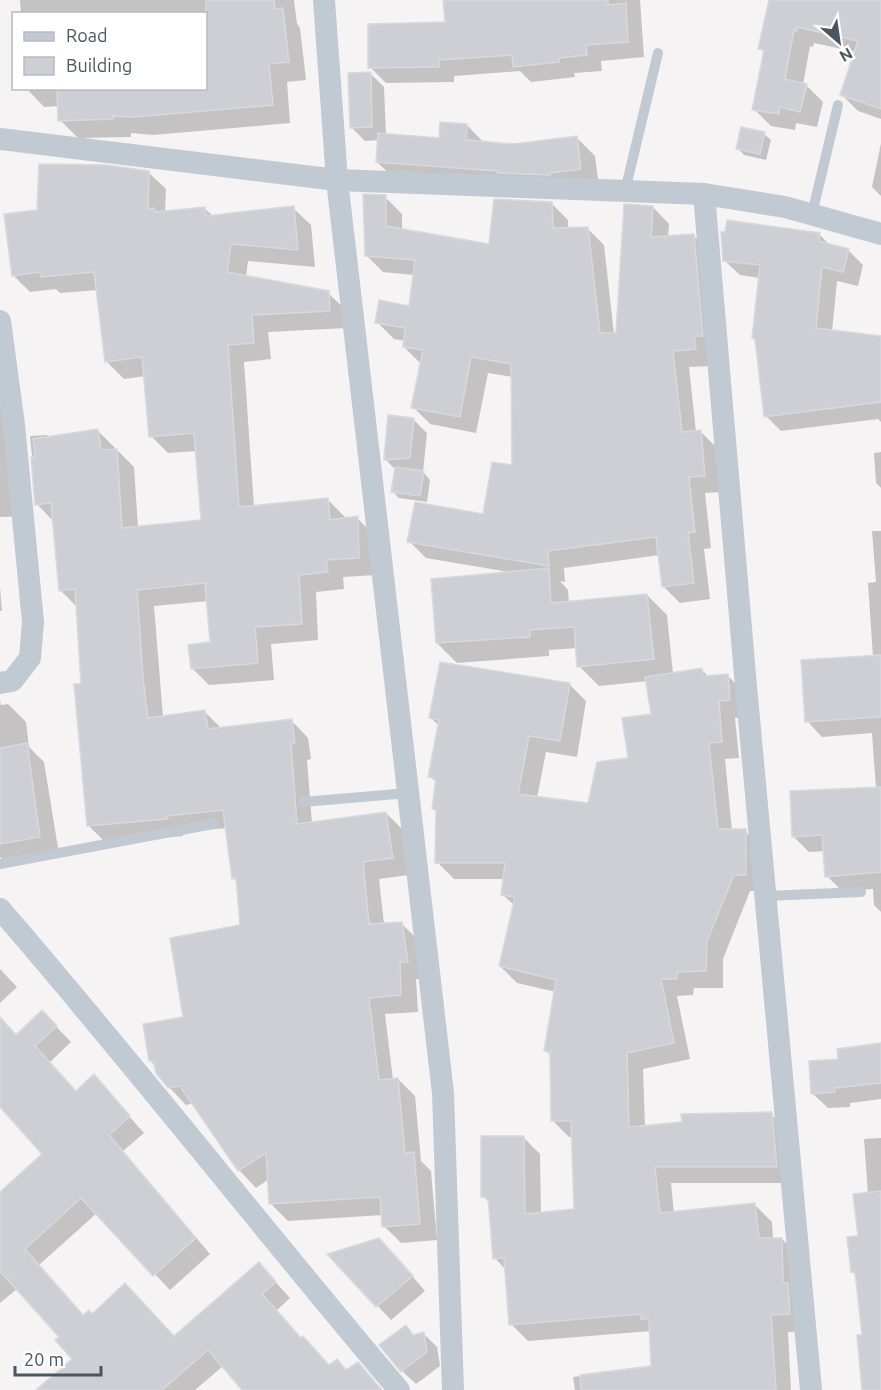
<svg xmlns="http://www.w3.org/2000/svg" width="881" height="1390" font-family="Ubuntu,sans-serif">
  <rect width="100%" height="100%" fill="#f5f3f3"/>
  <g fill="#0003">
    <path d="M20,0h274l3,24 3,4 6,52 -19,2 3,41 -137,12 -22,-2v4l-53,1 -18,-18 -1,-14 -15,1 -18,-19h180v-74h-185z"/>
    <path d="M458,0h182l4,57 -43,4 1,10 -28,2 1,4 -44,5 -11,-11 -66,5v6l-68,1 -16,-16 76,-43z"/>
    <path d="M771,0h110v119l-23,-8 -16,-16 14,-43 -42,-9 -1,4 -3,-1 -7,39 4,1 16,16 -6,25 -21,-4 -1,7 -24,-4 -17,-17 11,-56 -5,-5z"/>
    <path d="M370,73l14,14 2,48 54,4 27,-14 17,18 30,2 63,-7 18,18 4,31 -203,-7 -19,-18 2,-22 -14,1 -14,-14z"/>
    <path d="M764,134l7,6 -5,20 -22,-5 -6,-7z"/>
    <path d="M881,143v53l-9,-9z"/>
    <path d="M148,172l18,17 -1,24 40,-4 8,7 80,-8 18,17 4,42 -67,-6 -2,16 82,16 18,17 1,18 -79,4 3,27 -27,3 10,145 74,-7 17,17v3l12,-2 17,17 2,40 -33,2 1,12 -28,3 2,48 -47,4 3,36 -65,5 -17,-17 19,-25 -3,-42 -54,5 9,111 42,-5 16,16 70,-8 17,18 3,21 -4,1 5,64 74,-11 17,17 6,45 -30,4 5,45 17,-1 18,18 5,38h-8l2,33 -33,2 8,66 5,-1 17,17 6,65 10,10 6,69 -36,3 -17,-17 -1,-11 -95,6 -18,-18 -1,-24 -13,9 -17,-18 -45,-67 -8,2 -17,-18 -19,-27 35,-42 57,-92 -4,-44 -5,-4 -6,-50 -44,4v4l-77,7 -17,-17 -12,-219 -17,-17 -6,-68 -17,-18 -7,-68 17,-1 3,3 48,-7 36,36 4,61 64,-6 -5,-71 -29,2 -17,-17 -5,-60 -22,3 -18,-18 -8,-71 -38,3 -4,-4 -26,3 -17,-17 25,-63z"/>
    <path d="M385,197l17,17v16l88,15 61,-42 17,17v9l19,-1 17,17 10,89h3l36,-127 16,17 -1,13 25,-2 17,17 2,114 -23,1 7,65 4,-1 17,17 4,44 -16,1 6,55 -7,1 6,50 -30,4 -17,-17 -3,-31 -96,13 1,14 -5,-1 8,9 1,13 78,-8 20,20 6,59 29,-4 7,7 19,-1 17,17 1,24 -11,1 4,40 -14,1 7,72h13l17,17 1,43h-13l-27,68v29h-29l-1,7 -16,1 13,63 -47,10 2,58 126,-13 17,17 5,52h-122l3,30 81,-8 17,17 1,17h9l17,17 8,75 -19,1 3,58h-216l-2,-13 79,-9 -1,-37 -123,10 -17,-17 -5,-54 -11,-12 -5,-55 -7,-7 40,-59 17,17 1,60 34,-4 -2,-73h-4l-17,-17v-63l-6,-6 10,-59 -39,-9 -17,-17 15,-60 -13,-12 3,-15h-51l-17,-17v-50l-3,-3 3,-26 -7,-7 10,-49 -9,-9 138,-34 17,17 -9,56 -31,-5 -9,46 53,6 40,-45 22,-44 -4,-34 -49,5 -20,-20 -2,-18 -28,2v6l-92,7 -20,-20 72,-71 -83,-14 -17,-17 76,-25 29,-50 -1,-89 -25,-4 -12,60 -46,-9 -17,-17 8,-43 -17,-17 1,-6 -11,-2 -17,-17 33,-14 4,-33 -31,-3 -17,-17z"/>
    <path d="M820,235l10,10 18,5 15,15 -5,21 -21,-5 -5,51 49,6v84l-3,-3 -97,12 -15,-15 -9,-74 -4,-4 7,-60 -20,-3 -15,-14z"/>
    <path d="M0,404l25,112 -25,1z"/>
    <path d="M413,419l14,14 -4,39 7,8 -3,22 -28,-4 -7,-7 4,-21 -11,-11z"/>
    <path d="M881,452v36l-5,-5 -2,-30z"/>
    <path d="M872,531h9v381l-7,-7 -1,-16 -31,2 -15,-15 -2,-25 -16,1 -16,-16 83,-47 -4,-56 -50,4 -15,-16 66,-64 -5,-74 8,-1z"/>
    <path d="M0,587l2,24h-2z"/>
    <path d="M0,700l1,5 7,-1 18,18 3,25 15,15 15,92 -49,13 -10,-10z"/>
    <path d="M0,969l17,18 -17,16z"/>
    <path d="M42,1012l29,30 -21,20 27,30 17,-15 50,56 -21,18 87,103 -40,36 -73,-77 -58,52 45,52 8,-1 83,21 84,-73 31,34 -13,12 25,29 28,27 7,-5 10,10 10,-7 25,26h-140l-19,-24 -28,24h-157l36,-31 -13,-22 -43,-49 -18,15v-109l45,-40 -45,-49v-88l17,19z"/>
    <path d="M881,1045v54l-31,4v4l-22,1 -16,-15 27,-32z"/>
    <path d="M881,1138v252h-17l-1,-54 -6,-60 -5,-4 16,-78 -4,-55z"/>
    <path d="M393,1254l32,37 -34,29 -61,-65z"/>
    <path d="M406,1327l9,9 8,-3 14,14 3,19 -24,18 -14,-13z"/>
  </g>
  <g fill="#cdcfd5" stroke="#d7d9de" stroke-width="1.5">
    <path d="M206,0h68l1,9 8,-1 6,54 -20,2 4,41 -139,12 -21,-1v3l-55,2 -1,-33h149z"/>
    <path d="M443,0h165v5l18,-2 2,39 -42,3 1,10 -28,3v4l-46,5 -1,-12 -73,5v7l-71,1v-44l77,-2z"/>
    <path d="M769,0h112v109l-41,-14 18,-54 -61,-14v4l-3,-1 -9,49 22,5 -7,28 -20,-5 -1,7 -27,-4 12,-60 -6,-1z"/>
    <path d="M371,72l1,55 -22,1 -2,-55z"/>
    <path d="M440,122l27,2 -1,16 48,4 63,-8 4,33 -31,4v2l-53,-2v-2l-121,-9 2,-29 61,5z"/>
    <path d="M741,127l24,5 -5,22 -24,-5z"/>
    <path d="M39,164l67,1 43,6 -1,38 6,-1 1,4 50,-5 1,9 88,-10 4,44 -67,-6 -4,28 102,19 1,20 -78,4 2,28 -26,2 11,162 89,-9 2,22 28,-4 1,42 -33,2 2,12 -29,3 3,49 -47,3 3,36 -67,6 -3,-24 22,-3 -5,-59 -68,7 6,88 5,40 57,-8 3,19 84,-10 3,24h-4l6,81 89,-12 7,46 -30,4 6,62 33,-2 6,40h-8l1,33 -32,3 10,82 19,-2 7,75 9,-1 6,72 -38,3 -2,-30 -111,7 -3,-51 -28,18 -58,-85 -12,2 -12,-15 -3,-13 -4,1 -6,-37 40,-7 -13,-79 70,-13 -4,-47 -4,1 -9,-69 -56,6v3l-80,7 -13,-142h7l-6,-95 -16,2 -8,-88 -16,2 -4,-48h4l-2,-18 65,-10 3,21 16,-1 5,79 79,-8 -7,-87 -45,4 -7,-80 -37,5 -11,-90 -53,5v-5l-29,4 -8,-62 33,-4z"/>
    <path d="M363,194l23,1v31l103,18 5,-45 58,3 1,26 35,-1 12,106h16l8,-129 29,2 -2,31 43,-3 9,102h-9l2,13 -23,2 9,81 19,-2 4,46 -16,1 6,55 -7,1 6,50 -32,4 -6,-50 -108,14 1,15 -142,-24 8,-40 68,12 9,-52 20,3 -1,-101 -40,-7 -11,60 -49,-9 12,-58 -20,-3 2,-19 -30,-5 4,-23 30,6 6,-46 -50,-4z"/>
    <path d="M727,220l93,13 -1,8 30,8 -6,23 -21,-5 -6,61 65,8v66l-117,15 -9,-78 -3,-1 8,-73 -37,-4 -2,-29h4z"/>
    <path d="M388,415l26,3 -4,40 -26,2z"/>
    <path d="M395,467l29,4 -4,25 -29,-4z"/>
    <path d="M549,568l2,35 96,-9 7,65 -77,8 -3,-40 -44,3v7l-94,6 -5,-64z"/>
    <path d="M881,655v62l-76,5 -4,-62z"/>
    <path d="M440,662l130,21 -10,58 -31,-5 -11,58 70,9 9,-41 31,-4 -6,-40 29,-4 -6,-37 57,-9 1,8 25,-2 2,26 -11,1 3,41 -13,1 9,86h28v46h-12l-27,66 -1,30 -29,1v7h-16l13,64 -47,10 2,74 53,-5 -1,-8 91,-2 5,55h-122l5,46 95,-10 4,35h23l1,45h5l2,31 -19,1 5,75h-195l-1,-15 71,-9 -2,-47h-8v-5l-132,11 -5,-67 -11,1 -5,-62h-7v-61h43l1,78 49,-5 -3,-88h-20l-1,-69 -6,-1 12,-71 -57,-14 16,-69 -14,-2 4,-32h-70l1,-53 -4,-1 4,-31 -8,-1 11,-57 -10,-2z"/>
    <path d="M27,743l13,94 -40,7v-96z"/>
    <path d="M881,787v85l-56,5 -3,-42 -30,2 -2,-46z"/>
    <path d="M42,1010l15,16 -22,20 41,45 18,-17 36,42 -21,19 87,103 -43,38 -72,-78 -56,51 58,66 6,-5 3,4 33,-31 49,53 85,-74 17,20 -14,12 39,44 2,-2 26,29 8,-6 9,11 12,-8 22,26 -2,2h-136l-34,-40 -46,40h-126l36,-31 -17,-19 4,-3 -59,-66v-79l42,-38 -42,-47v-90l16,18z"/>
    <path d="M881,1043v40l-46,5v4l-24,2 -2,-33 29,-2 -1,-10z"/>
    <path d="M881,1191v199h-19l-5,-55h5l-7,-63h-4l-4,-35 11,-1 -5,-42z"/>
    <path d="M379,1238l34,38 -37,31 -49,-53z"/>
    <path d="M406,1325l7,10 11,-3 3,20 -26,20 -22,-27z"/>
  </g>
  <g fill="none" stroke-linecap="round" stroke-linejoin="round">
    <g stroke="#c1cad2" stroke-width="10">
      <path d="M625,191l33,-138"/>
      <path d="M812,214l26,-109"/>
      <path d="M303,802l105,-9"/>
      <path d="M0,864l213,-40"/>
      <path d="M766,896l95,-4"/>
    </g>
    <g stroke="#c1cad2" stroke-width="22">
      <path d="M324,0l13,180 106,913 10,297"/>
      <path d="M0,139l337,41 367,14 81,13 96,27"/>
      <path d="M704,194l41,481 66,715"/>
      <path d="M0,321l14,104 19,197 -3,36 -18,23 -12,2"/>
      <path d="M0,909c136,157 264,322 399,481"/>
    </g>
  </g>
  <rect x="12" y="12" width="195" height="78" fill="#ffffff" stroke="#b7bbc0" stroke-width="1.5"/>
  <rect x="24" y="32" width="30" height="9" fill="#c1cad2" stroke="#b7bbc0" stroke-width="1.5"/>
  <text x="66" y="42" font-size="18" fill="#4a5661">Road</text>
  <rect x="24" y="57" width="30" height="18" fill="#cdcfd5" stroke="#b7bbc0" stroke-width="1.5"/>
  <text x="66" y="72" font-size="18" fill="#4a5661">Building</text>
  <g transform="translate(839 42) rotate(151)" stroke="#ffffff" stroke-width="4.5" paint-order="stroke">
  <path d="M0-4.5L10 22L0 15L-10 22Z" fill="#4a5661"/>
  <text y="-9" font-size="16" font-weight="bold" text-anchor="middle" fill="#4a5661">N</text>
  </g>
  <path d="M15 1366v9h86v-9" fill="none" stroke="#4a5661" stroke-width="3"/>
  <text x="24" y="1366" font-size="18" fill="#4a5661" stroke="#ffffff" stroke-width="4.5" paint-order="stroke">20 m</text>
</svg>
